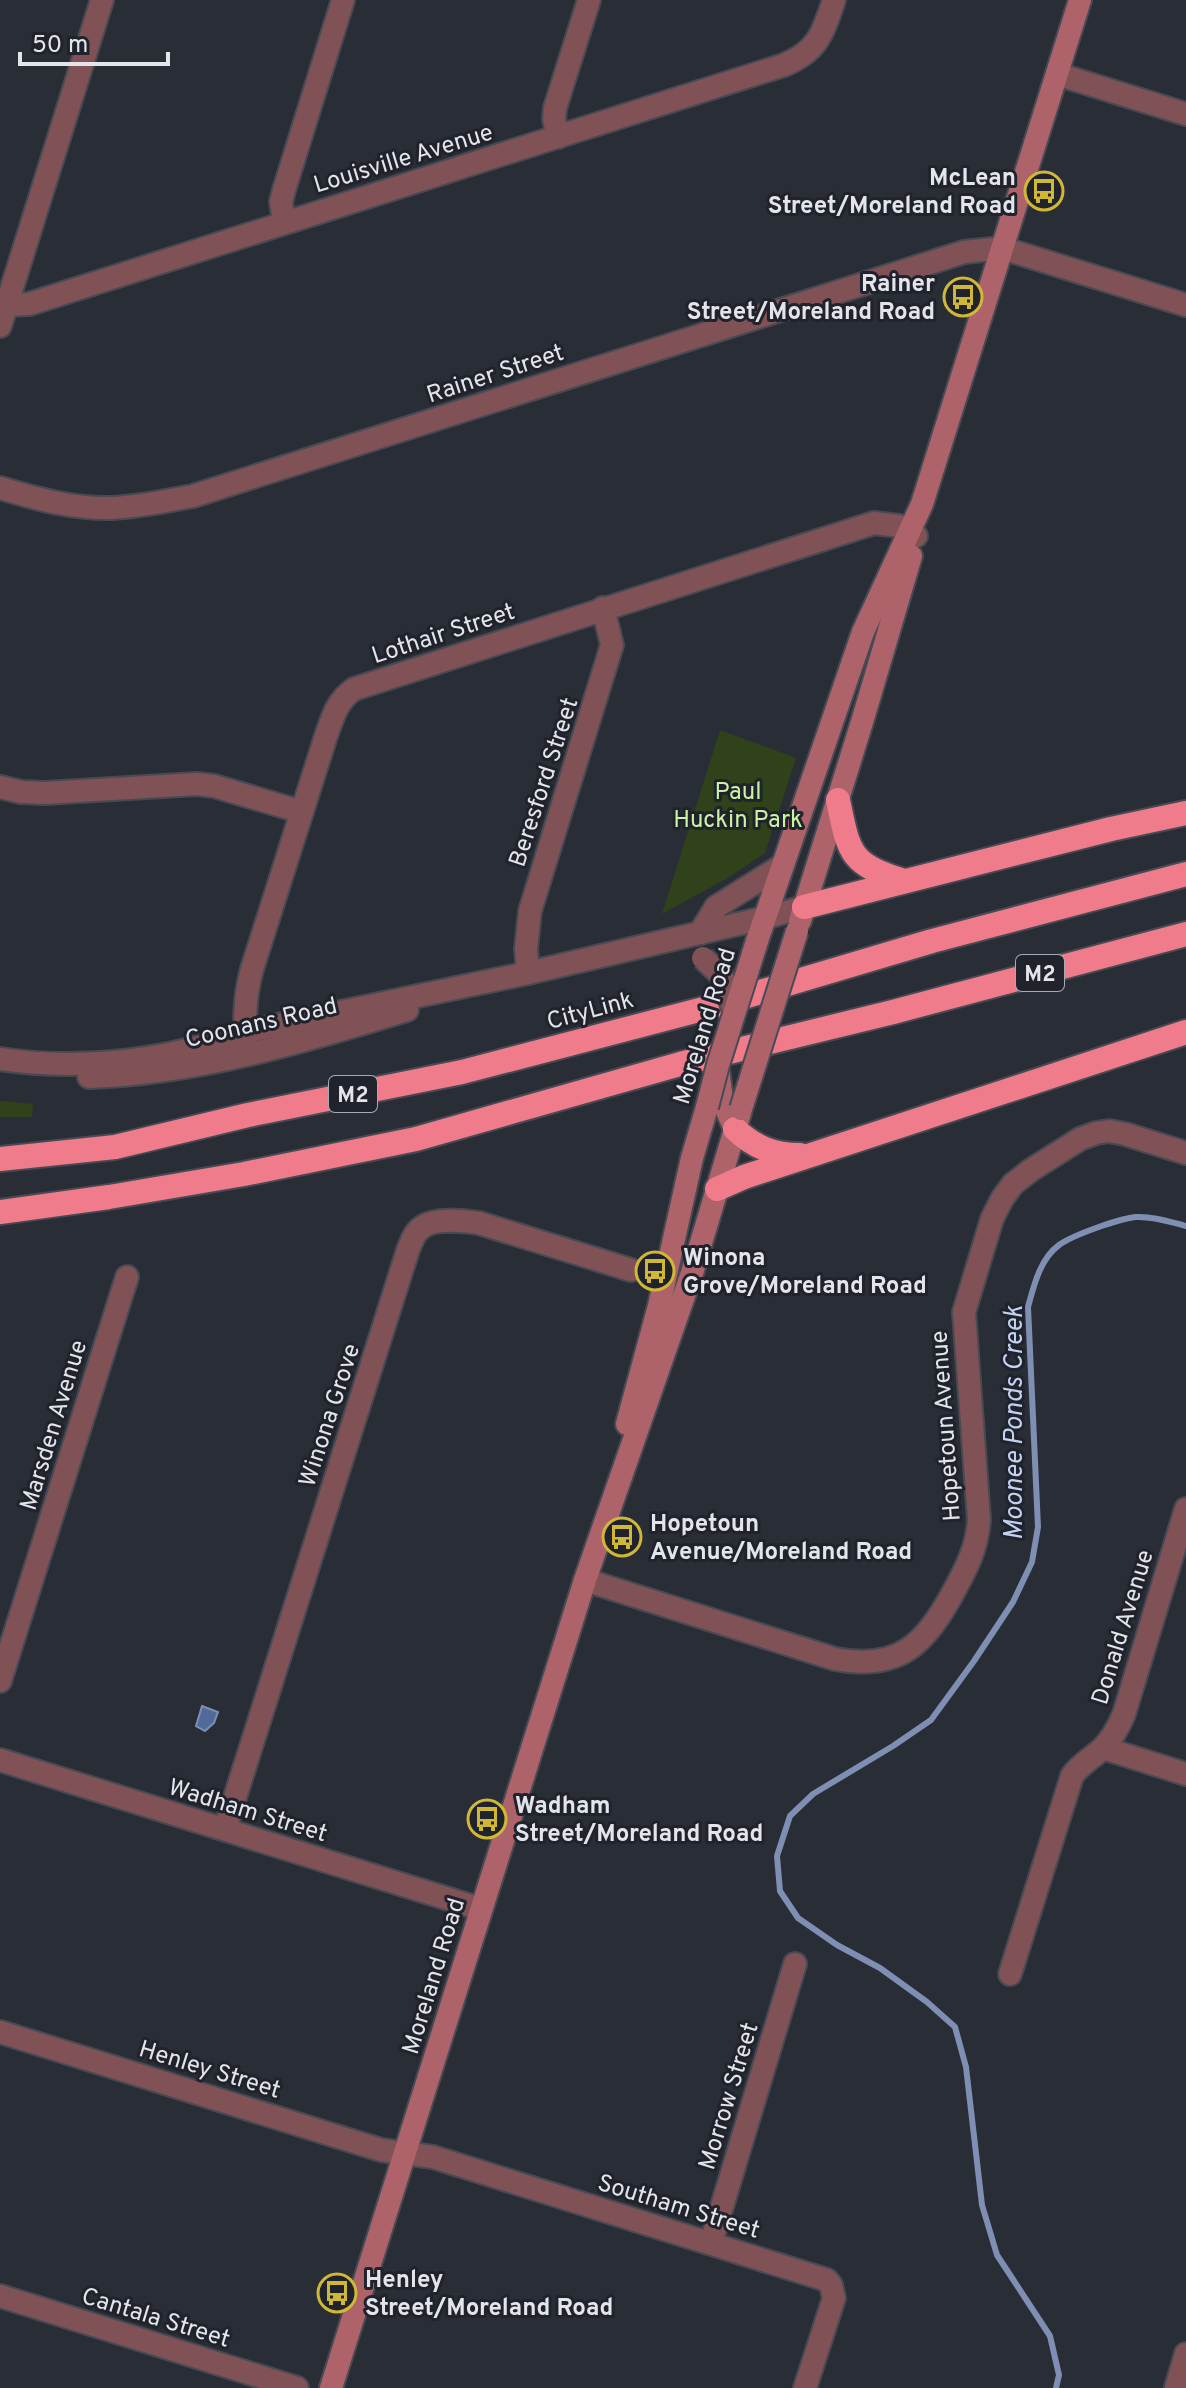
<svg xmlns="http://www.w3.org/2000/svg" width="1186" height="2388" font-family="Overpass,sans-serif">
  <rect width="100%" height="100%" fill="#292d36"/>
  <g fill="#2f421a">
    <path d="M720,730l76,28 -31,95 -39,26 -64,35z"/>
    <path d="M0,1101l33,3 -1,13h-32z"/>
  </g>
  <path fill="#526a9b" stroke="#7e8fb3" stroke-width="2" d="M202,1706l16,6 -4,11 -9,8 -9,-5z"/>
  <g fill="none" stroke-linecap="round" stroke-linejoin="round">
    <path stroke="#7e8fb3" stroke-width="6" d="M1056,2388l3,-13 -9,-39 -53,-81 -15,-50 -16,-138 -11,-40 -28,-25 -47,-34 -43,-23 -39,-27 -18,-27 -3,-35 13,-40 23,-22 80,-48 38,-26 43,-59 39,-59 19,-40 6,-35 -10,-220c6,-22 12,-48 31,-62 14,-10 59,-26 77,-28 17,-1 34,5 50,9"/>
    <defs>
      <g id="minor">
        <path d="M1057,74l129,40"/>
        <path d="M558,137l-4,-18 1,-11 34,-108"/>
        <path d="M284,222l-3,-20 3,-12 59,-190"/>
        <path d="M7,305l22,-1 755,-239c34,-14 39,-32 50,-65"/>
        <path d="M0,326l102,-326"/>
        <path d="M0,488c37,11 73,21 112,20 27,-1 54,-7 81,-12l771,-244 38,-4 184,57"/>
        <path d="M0,787l21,5 24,1 152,-9 17,2 88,26"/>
        <path d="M528,973l-2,-24 4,-38 82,-266 -9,-37"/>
        <path d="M247,1054c-3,-30 -3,-56 5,-85l74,-233c7,-20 11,-35 28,-47l520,-166 25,3 17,10"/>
        <path d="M585,1580l250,79c65,12 90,-15 119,-68 13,-24 23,-43 25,-71l-15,-208 28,-93 10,-20 11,-15 18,-14 49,-31 16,-6 13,-2 16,3 61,19"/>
        <path d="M0,1681l127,-404"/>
        <path d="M1103,1748l83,26"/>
        <path d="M0,1760l481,149"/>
        <path d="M225,1829l183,-579c3,-7 6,-17 13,-22 13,-11 42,-7 58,-5l152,47"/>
        <path d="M1010,1974l62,-198c8,-12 20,-18 30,-27 10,-10 17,-23 22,-35l62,-205"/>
        <path d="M0,2032l381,118 52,7 394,123 4,5 3,13 -29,90"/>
        <path d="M711,2243l84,-279"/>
        <path d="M0,2296l297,92"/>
        <path d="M1176,2388l10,-34"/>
      </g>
      <g id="tertiary">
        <path d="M700,933l16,-26 67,-42"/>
        <path d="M0,1059c80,12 170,2 245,-27l283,-59 236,-55 40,-11"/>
        <path d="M89,1077c109,-4 214,-35 318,-67"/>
      </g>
      <g id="secondary">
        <path d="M800,921l62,-199 49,-166"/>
        <path d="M757,941l106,-309 59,-128 158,-504"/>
        <path d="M718,1069l4,31 13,29"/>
        <path d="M627,1424l32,-118 33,-148 15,-51"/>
        <path d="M331,2388l254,-808 107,-307 48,-160"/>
      </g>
      <g id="motorway">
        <path d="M838,800c11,53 11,64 66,81"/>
        <path d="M804,907l307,-78 75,-16"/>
        <path d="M735,1129c19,18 38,26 65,26"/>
        <path d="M0,1159l115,-12 133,-32 214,-43 241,-63 229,-68 254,-67"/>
        <path d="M717,1189l27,-12 442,-145"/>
        <path d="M0,1212l109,-15 135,-23 172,-35 264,-75 213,-52 293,-78"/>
      </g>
    </defs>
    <use href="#minor" stroke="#474a53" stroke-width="26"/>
    <use href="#tertiary" stroke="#474a53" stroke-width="26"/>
    <use href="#secondary" stroke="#474a53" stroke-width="26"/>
    <use href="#motorway" stroke="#474a53" stroke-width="28"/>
    <use href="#minor" stroke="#805155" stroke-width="22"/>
    <use href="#tertiary" stroke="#805155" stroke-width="22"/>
    <use href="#secondary" stroke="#ae636b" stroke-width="22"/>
    <use href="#motorway" stroke="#f07c8b" stroke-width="24"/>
    <defs>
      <path id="tertiary-bridge" d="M703,958l19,18 12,35"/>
      <g id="secondary-bridge">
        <path d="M707,1107l11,-42 39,-124"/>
        <path d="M741,1109l56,-178"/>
      </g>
    </defs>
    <use href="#tertiary-bridge" stroke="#474a53" stroke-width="26" stroke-linecap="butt"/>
    <use href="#secondary-bridge" stroke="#474a53" stroke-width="26" stroke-linecap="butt"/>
    <use href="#tertiary-bridge" stroke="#805155" stroke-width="22"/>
    <use href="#secondary-bridge" stroke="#ae636b" stroke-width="22"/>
  </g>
  <defs>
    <symbol id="bus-ring" viewBox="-11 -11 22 22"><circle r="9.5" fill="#20232c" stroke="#d1b736" stroke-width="1.5"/><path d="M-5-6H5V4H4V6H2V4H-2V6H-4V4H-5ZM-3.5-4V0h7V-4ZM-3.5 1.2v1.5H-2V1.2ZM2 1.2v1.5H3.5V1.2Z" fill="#d1b736"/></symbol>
  </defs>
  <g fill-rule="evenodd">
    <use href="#bus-ring" x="1022" y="169" width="44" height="44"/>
    <use href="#bus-ring" x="941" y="275" width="44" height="44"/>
    <use href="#bus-ring" x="633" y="1249" width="44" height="44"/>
    <use href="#bus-ring" x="600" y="1515" width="44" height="44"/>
    <use href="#bus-ring" x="465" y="1797" width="44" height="44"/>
    <use href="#bus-ring" x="315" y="2271" width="44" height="44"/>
  </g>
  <g text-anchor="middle" stroke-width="6" stroke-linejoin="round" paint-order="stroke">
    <g fill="#20232c" stroke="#a8abb2" stroke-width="2">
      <rect x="1016" y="955" width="48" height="36" rx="6"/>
      <rect x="329" y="1076" width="48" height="36" rx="6"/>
    </g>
    <g font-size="22" font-weight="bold" fill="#e3e5eb">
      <text x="1040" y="981">M2</text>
      <text x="353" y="1102">M2</text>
    </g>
    <g font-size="24" fill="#e3e5eb" stroke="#20232c">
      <text transform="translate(403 158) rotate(-17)" y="8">Louisville Avenue</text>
      <text transform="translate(495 373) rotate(-18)" y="8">Rainer Street</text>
      <text transform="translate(443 633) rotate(-18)" y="8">Lothair Street</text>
      <text transform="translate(543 782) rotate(-72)" y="8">Beresford Street</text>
      <text transform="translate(590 1010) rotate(-15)" y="8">CityLink</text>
      <text transform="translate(261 1022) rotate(-13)" y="8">Coonans Road</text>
      <text transform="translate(704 1026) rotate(-73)" y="8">Moreland Road</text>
      <text transform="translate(329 1415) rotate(-72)" y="8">Winona Grove</text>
      <text transform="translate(53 1425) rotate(-73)" y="8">Marsden Avenue</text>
      <text transform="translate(945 1426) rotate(-94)" y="8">Hopetoun Avenue</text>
      <text transform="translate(1122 1627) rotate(-73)" y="8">Donald Avenue</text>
      <text transform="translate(248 1810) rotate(17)" y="8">Wadham Street</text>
      <text transform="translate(433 1976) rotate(-73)" y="8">Moreland Road</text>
      <text transform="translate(210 2069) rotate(17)" y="8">Henley Street</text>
      <text transform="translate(728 2096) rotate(-73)" y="8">Morrow Street</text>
      <text transform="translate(679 2206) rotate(17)" y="8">Southam Street</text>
      <text transform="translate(156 2317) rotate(17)" y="8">Cantala Street</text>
    </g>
    <g font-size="24" font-weight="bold" fill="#e3e5eb" stroke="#20232c" text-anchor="start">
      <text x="1016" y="185" text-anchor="end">McLean<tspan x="1016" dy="28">Street/Moreland Road</tspan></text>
      <text x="935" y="291" text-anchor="end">Rainer<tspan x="935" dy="28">Street/Moreland Road</tspan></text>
      <text x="683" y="1265">Winona<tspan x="683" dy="28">Grove/Moreland Road</tspan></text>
      <text x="650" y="1531">Hopetoun<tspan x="650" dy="28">Avenue/Moreland Road</tspan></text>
      <text x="515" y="1813">Wadham<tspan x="515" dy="28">Street/Moreland Road</tspan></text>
      <text x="365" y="2287">Henley<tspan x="365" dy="28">Street/Moreland Road</tspan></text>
    </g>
    <g font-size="24" fill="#caf3a4" stroke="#20232c">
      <text x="738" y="799">Paul<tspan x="738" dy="28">Huckin Park</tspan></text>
    </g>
    <g font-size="26" font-style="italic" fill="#c3d2f0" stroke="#20232c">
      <text transform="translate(1013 1423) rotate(-90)" y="9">Moonee Ponds Creek</text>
    </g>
  </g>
  <path d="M20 52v12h148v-12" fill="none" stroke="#e3e5eb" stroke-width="4"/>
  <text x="32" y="52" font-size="24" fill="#e3e5eb" stroke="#20232c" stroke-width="6" paint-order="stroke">50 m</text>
</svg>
